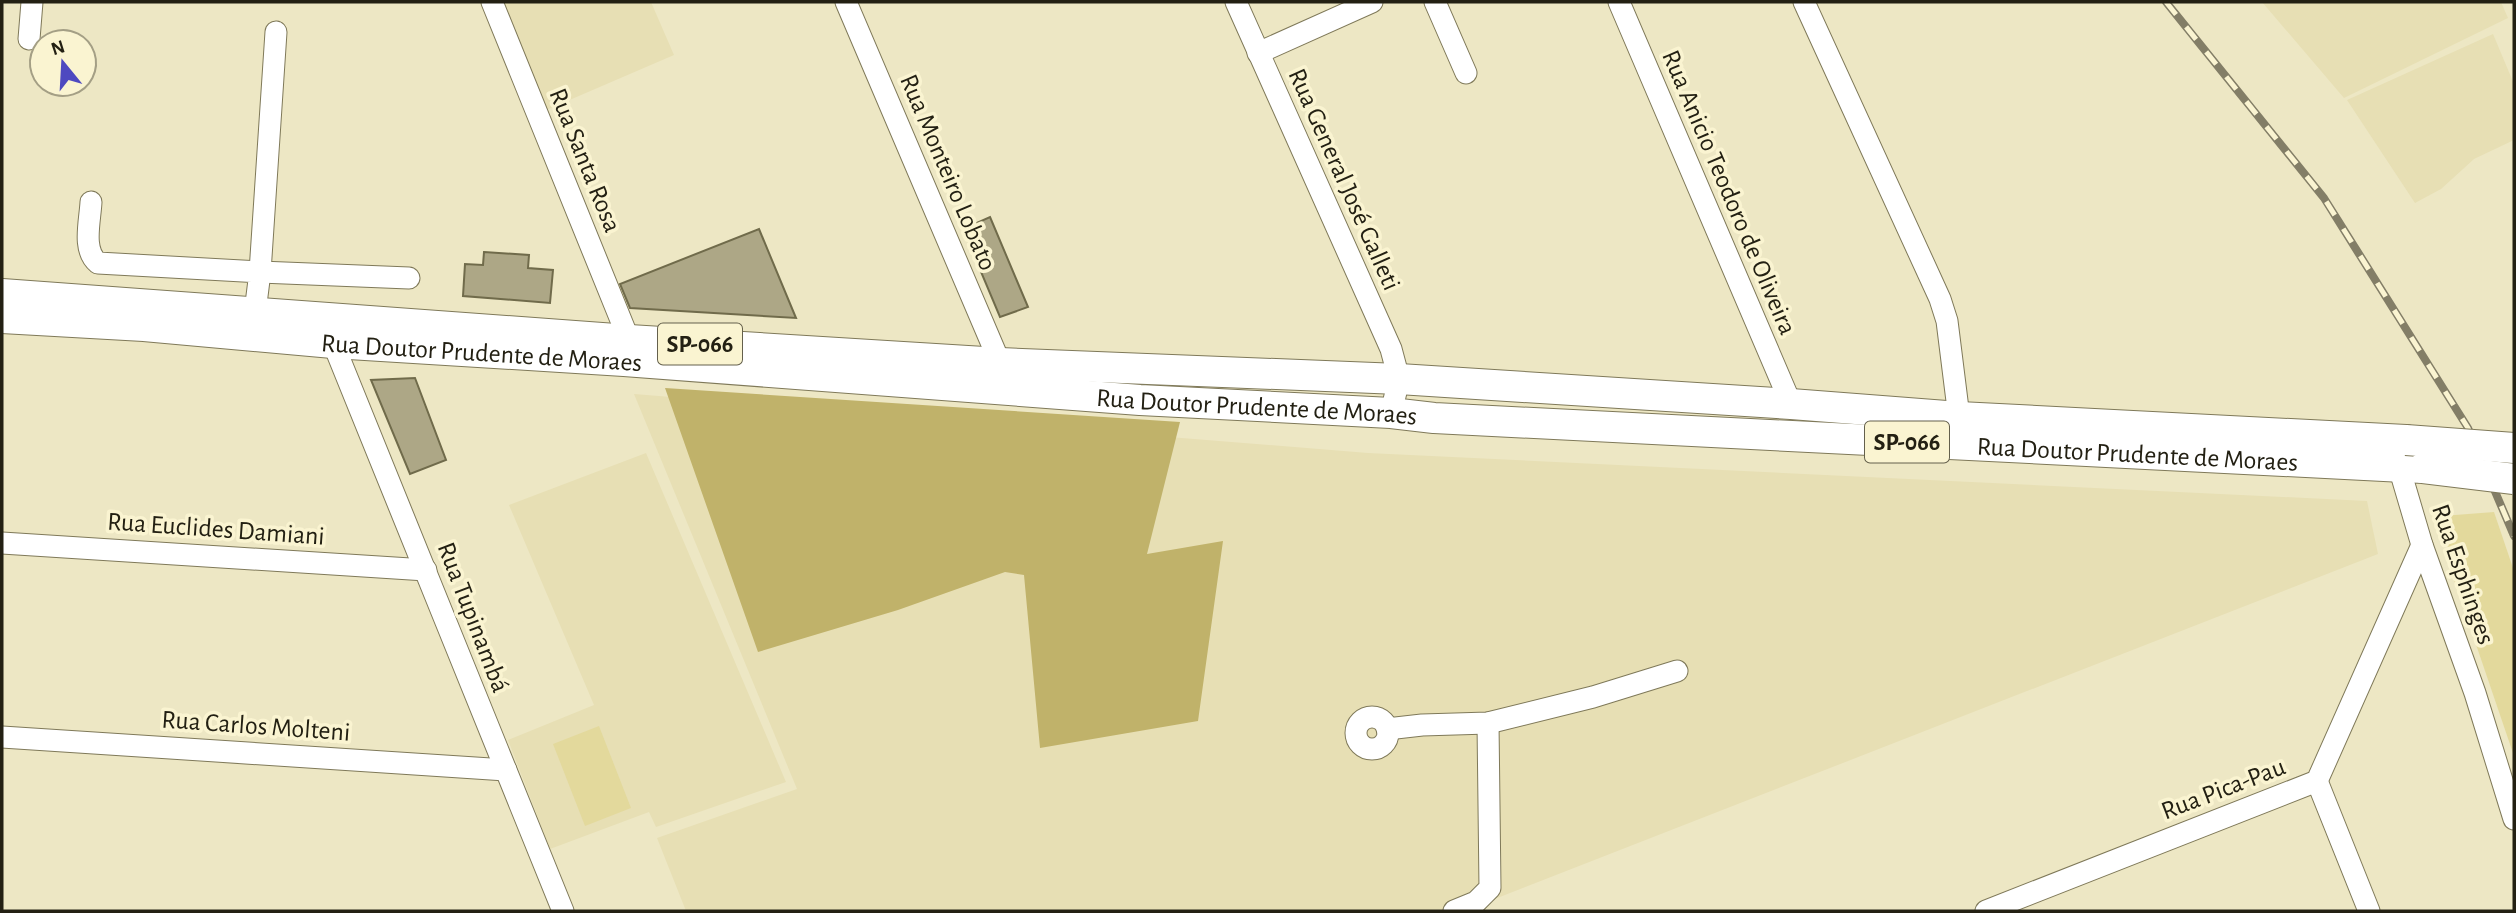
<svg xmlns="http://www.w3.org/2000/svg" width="2516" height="913" font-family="'Alegreya Sans',sans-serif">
  <rect width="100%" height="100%" fill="#ede7c4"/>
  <g fill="#e7dfb4">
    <path d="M499,2h152l23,53 -130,56z"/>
    <path d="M2262,2h239l7,16 -164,80z"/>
    <path d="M2493,34l21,50v56l-40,19 -33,30 -26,14 -68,-103z"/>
    <path d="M634,394l734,59 999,48 11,53 -914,357h-778l-29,-73 140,-49z"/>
    <path d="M646,453l140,329 -130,45 -7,-15 -99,37 -42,-109 86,-35 -85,-200z"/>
  </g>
  <g fill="#e3d99c">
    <path d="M2494,512l20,59v185l-62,-182 -10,-58z"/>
    <path d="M599,726l32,82 -46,18 -32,-82z"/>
  </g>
  <path fill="#c0b26a" d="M665,388l515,34 -33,132 76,-13 -25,180 -158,27 -16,-173 -19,-3 -107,38 -140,42z"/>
  <g fill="#ada786" stroke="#706b4b" stroke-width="2">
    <path d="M990,217l38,90 -28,10 -37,-88z"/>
    <path d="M759,229l37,89 -166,-10 -10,-24z"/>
    <path d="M484,252l45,3 -1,13 25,2 -3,33 -87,-7 2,-32 18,1z"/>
    <path d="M415,378l31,82 -36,14 -39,-94z"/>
  </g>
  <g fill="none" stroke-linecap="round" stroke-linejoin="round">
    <defs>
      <g id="minor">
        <path d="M492,2l137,338"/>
        <path d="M846,2l154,361"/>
        <path d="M1236,2l155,347 8,30 -8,34"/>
        <path d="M1435,2l31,71"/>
        <path d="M1619,2l172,402"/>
        <path d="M1804,2l136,297 7,22 12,96"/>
        <path d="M276,32l-16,240 149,6"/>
        <path d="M29,39l3,-37"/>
        <path d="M1258,53l114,-51"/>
        <path d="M91,202c-1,20 -9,48 7,61l162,9 -5,40"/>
        <path d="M329,333c78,193 156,385 234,578"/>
        <path d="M2399,467l23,78 53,148 39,126"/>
        <path d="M2,543l424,27"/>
        <circle cx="1372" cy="733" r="16"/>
        <path d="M1387,729l35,-4 66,-2 105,-26 84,-26"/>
        <path d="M2,737l504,33"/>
        <path d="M2317,781l52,130"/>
        <path d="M1454,911l22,-9 14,-14 -2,-165"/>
        <path d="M1986,911l331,-130 105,-236"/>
      </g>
      <g id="highway">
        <path d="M2,294l627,46 371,23 399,16 392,25 168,13 447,23"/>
        <path id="s1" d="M2,318l142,8 189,17 291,18 516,39 251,13 43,5 989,50"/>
      </g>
    </defs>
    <use href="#minor" stroke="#7f7959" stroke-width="23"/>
    <use href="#highway" stroke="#7f7959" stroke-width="32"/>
    <use href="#minor" stroke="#fff" stroke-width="21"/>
    <use href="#highway" stroke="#fff" stroke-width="30"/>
    <defs>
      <path id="rail" d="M2166,2l158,196 144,230 46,108"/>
    </defs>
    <use href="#rail" stroke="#837e67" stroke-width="8"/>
    <use href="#rail" stroke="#faf4d1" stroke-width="5" stroke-dasharray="16" stroke-linecap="butt"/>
    <defs>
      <g id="highway-bridge">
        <path d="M2406,440l108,8"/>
        <path d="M2423,468l91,11"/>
      </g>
    </defs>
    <use href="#highway-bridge" stroke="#7f7959" stroke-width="32" stroke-linecap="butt"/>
    <use href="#highway-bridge" stroke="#fff" stroke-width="30"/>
  </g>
  <g text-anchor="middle" stroke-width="7" stroke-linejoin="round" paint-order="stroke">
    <g fill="#faf4d1" stroke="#64604c" stroke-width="2">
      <rect x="658" y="323.5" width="84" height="41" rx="5"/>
      <rect x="1865" y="421.5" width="84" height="41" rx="5"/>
    </g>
    <g font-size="24" font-weight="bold" fill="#232013">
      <text x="700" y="352">SP-066</text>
      <text x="1907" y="450">SP-066</text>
    </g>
    <g font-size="26" fill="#232013" stroke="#faf4d1">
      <text transform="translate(586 160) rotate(68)" y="9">Rua Santa Rosa</text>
      <text transform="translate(949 172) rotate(67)" y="9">Rua Monteiro Lobato</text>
      <text transform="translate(1345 179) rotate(66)" y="9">Rua General José Galleti</text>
      <text transform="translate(1730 192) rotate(67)" y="9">Rua Anicio Teodoro de Oliveira</text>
      <text dy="9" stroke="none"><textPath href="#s1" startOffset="481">Rua Doutor Prudente de Moraes</textPath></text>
      <text dy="9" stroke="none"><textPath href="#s1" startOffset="1258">Rua Doutor Prudente de Moraes</textPath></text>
      <text dy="9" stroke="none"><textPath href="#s1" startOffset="2140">Rua Doutor Prudente de Moraes</textPath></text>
      <text transform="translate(216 528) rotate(4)" y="9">Rua Euclides Damiani</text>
      <text transform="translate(2464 574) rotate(71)" y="9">Rua Esphinges</text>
      <text transform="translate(474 617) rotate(69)" y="9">Rua Tupinambá</text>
      <text transform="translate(256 725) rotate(4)" y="9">Rua Carlos Molteni</text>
      <text transform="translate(2223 788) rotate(-21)" y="9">Rua Pica-Pau</text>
    </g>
  </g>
  <rect width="2516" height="913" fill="none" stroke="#232013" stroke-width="7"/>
  <g transform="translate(63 63) rotate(342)"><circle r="33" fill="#faf4d1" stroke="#a49f85" stroke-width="2"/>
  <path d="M0-5L12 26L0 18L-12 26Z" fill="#4e49c0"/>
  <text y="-10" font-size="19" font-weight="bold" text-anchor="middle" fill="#232013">N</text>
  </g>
</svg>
